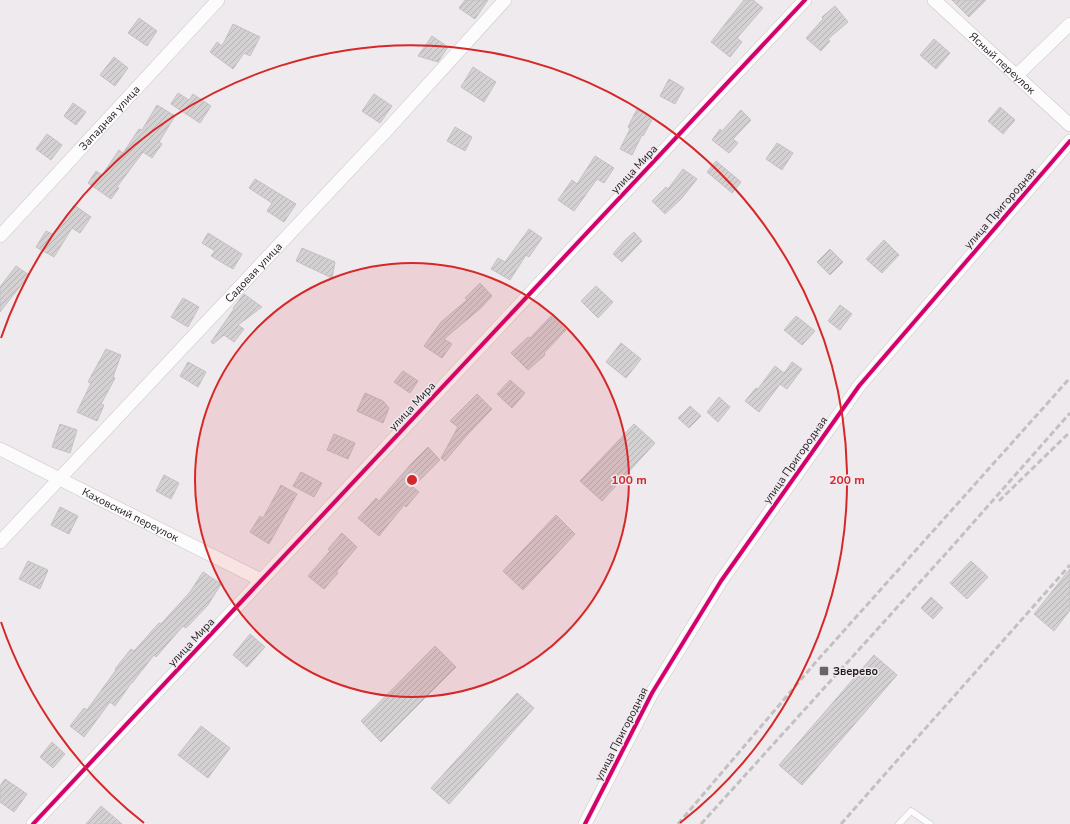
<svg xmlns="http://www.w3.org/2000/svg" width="1070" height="824" font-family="'Nunito Sans',sans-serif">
  <defs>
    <pattern id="building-hatch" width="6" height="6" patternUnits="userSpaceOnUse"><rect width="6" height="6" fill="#d4d1d3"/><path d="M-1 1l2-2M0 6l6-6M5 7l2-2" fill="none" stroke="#b6b3b5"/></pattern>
  </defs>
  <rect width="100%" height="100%" fill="#efeaee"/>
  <g fill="url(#building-hatch)" stroke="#c4c0c3">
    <path d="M465,0h23l-13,19 -16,-11z"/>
    <path d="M744,0h9l10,8 -26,30 5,4 -12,15 -19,-15z"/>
    <path d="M952,0h34l-17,17z"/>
    <path d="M835,6l13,16 -20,17 2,2 -9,10 -15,-13 17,-19 -1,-2z"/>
    <path d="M139,18l18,13 -10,15 -19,-13z"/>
    <path d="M233,24l27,13 -10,19 -6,-3 -11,16 -23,-17 7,-10 5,4z"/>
    <path d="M432,36l16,11 -10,15 -20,-6z"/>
    <path d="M934,39l16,14 -14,16 -16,-14z"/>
    <path d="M114,57l14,11 -13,18 -15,-11z"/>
    <path d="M473,67l23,15 -12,20 -23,-15z"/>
    <path d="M669,79l15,9 -9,16 -15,-8z"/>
    <path d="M178,93l11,7 4,-6 18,12 -11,17 -29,-19z"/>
    <path d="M374,94l18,12 -12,17 -18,-12z"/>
    <path d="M73,103l13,9 -10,13 -12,-9z"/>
    <path d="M157,105l18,11 -16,26 3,2 -10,14 -9,-6 -26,35 2,1 -8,11 -23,-16 8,-12 6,4 17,-25 4,3 16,-24 3,1z"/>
    <path d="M1000,107l15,13 -12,14 -15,-13z"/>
    <path d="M637,109l16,9 -10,18 -1,-1 -10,20 -12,-6 10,-20 -2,-2z"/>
    <path d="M741,110l10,10 -18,19 5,4 -9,10 -17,-13 8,-11 2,2z"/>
    <path d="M455,127l17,10 -7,14 -18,-10z"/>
    <path d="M47,134l15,11 -11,15 -15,-11z"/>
    <path d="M777,143l16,10 -11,17 -16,-11z"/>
    <path d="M595,156l19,12 -10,15 -7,-4 -23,32 -16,-11 14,-20 5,4z"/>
    <path d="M716,161l25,21 -9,11 -25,-21z"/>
    <path d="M683,169l14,10 -15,19 -17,16 -13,-13 14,-14 2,2z"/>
    <path d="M255,179l41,25 -12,18 -17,-11 5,-8 -23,-15z"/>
    <path d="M74,205l17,12 -11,16 -8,-5 -18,29 -18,-10 10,-16 8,4z"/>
    <path d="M529,229l13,9 -13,19 -3,-2 -16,25 -19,-11 7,-11 7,4z"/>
    <path d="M634,232l8,9 -20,21 -9,-8 12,-14z"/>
    <path d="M208,233l34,21 -9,15 -22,-13 4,-5 -13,-8z"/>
    <path d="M884,240l15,15 -17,18 -16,-14z"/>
    <path d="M302,248l33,14 -3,16 -36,-17z"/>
    <path d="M830,249l13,13 -13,13 -13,-13z"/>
    <path d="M16,266l13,9 -29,37v-25z"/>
    <path d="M480,283l12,13 -11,12 -37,31 8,5 -10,14 -18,-12 17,-24 26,-22 -2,-2z"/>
    <path d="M596,286l17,16 -15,16 -17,-17z"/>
    <path d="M244,294l18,13 -24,18 6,4 -10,13 -10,-7 -11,9 -2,-2 23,-33 -1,-1z"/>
    <path d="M183,298l16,9 -11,20 -17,-10z"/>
    <path d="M840,305l12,9 -12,16 -12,-9z"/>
    <path d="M551,316l15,14 -22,23 1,2 -17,15 -17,-17 17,-16 2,1z"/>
    <path d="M796,316l19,15 -13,14 -18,-15z"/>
    <path d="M621,343l20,16 -15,19 -20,-16z"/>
    <path d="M106,349l15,6 -8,22 2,1 -14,26 3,1 -7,16 -20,-9 14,-29 -3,-1z"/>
    <path d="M188,362l18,10 -8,15 -18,-11z"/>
    <path d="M792,362l10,7 -15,20 -7,-5 -21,28 -14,-11 11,-13 2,1 17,-23 9,7z"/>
    <path d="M403,371l15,10 -8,12 -16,-11z"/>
    <path d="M510,380l15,13 -13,15 -15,-14z"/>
    <path d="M365,393l18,8 6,7 -6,15 -26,-12z"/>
    <path d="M477,394l15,15 -24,25 -23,27 -4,-3 17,-31 -8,-6z"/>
    <path d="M719,397l11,10 -12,15 -11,-10z"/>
    <path d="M690,406l11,10 -12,12 -11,-10z"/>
    <path d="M60,424l17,6 -7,23 -18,-6z"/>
    <path d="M634,424l21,19 -53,58 -22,-20z"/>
    <path d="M334,434l21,9 -7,16 -21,-9z"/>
    <path d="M428,447l12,13 -27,27 6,5 -13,15 -2,-2 -25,31 -21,-18 18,-20 3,3 33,-38z"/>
    <path d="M301,472l21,11 -8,14 -21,-11z"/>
    <path d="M164,475l15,8 -8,16 -15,-8z"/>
    <path d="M281,485l16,9 -28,50 -19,-12 10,-16 3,2z"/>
    <path d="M60,507l18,9 -9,18 -18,-9z"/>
    <path d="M556,515l19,19 -52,56 -20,-19z"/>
    <path d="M342,533l15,14 -21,25 2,1 -14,16 -16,-13 22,-25 -2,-2z"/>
    <path d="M28,561l20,9 -8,19 -21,-10z"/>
    <path d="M971,561l17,16 -21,22 -17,-16z"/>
    <path d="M1070,569v41l-16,21 -20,-17z"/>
    <path d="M203,572l18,12 -13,21 -22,23 -3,-2 -27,31 -2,-2 -22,28v-1l-17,24 -5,-4 -26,35 -14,-11 14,-18 3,2 29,-40 -1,-1 16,-20 3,2 25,-28 2,1 29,-32z"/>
    <path d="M931,597l12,11 -10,11 -12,-11z"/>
    <path d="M250,634l15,13 -18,20 -14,-12z"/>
    <path d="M435,646l21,21 -75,75 -20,-21z"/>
    <path d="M874,655l23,20 -95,110 -23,-20z"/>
    <path d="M517,693l17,15 -85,96 -18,-16z"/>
    <path d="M201,726l29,22 -22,30 -30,-23z"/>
    <path d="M52,742l13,12 -12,14 -13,-11z"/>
    <path d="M5,779l22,15 -13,18 -14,-10v-16z"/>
    <path d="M101,806l21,18h-36z"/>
  </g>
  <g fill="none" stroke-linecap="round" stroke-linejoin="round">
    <defs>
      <path id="service" d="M899,824l12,-13 19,13"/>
      <g id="minor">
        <path id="s1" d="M934,0l136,125"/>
        <path d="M1016,76l54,-52"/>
        <path id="s2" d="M0,236l218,-236"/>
        <path id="s3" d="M0,449l261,131"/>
        <path id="s4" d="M0,542l386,-411 119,-131"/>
        <path d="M33,824l772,-824"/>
        <path d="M585,824l67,-131 69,-112 138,-195 211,-245"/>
      </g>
    </defs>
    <use href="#service" stroke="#c9c5c8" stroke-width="7"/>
    <use href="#minor" stroke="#c9c5c8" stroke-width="14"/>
    <use href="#service" stroke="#fdfcfc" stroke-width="6"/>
    <use href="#minor" stroke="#fdfcfc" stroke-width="13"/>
    <g stroke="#c2c1c2" stroke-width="3" stroke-dasharray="6 3" stroke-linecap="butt">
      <path d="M999,501l71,-69"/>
      <path d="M678,824l137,-161 255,-285"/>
      <path d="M701,824l249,-275 120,-136"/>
      <path d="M841,824l229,-259"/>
    </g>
    <defs>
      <g id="cycleway">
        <path d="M33,824l772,-824"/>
        <path d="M585,824l67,-131 69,-112 138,-195 211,-245"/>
      </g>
    </defs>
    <use href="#cycleway" stroke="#f0e9ef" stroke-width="6"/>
    <use href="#cycleway" stroke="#d6006c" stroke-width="4"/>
  </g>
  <circle cx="412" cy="480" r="217" fill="#d62828" fill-opacity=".12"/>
  <g fill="none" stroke="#d62828" stroke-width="2">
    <circle cx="412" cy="480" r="217"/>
    <path d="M144 823A435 435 0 0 1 1 622M1 338A435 435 0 1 1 680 823"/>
  </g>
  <rect fill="#686467" stroke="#f0e9ef" stroke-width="1.5" x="819" y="666" width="10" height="10" rx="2"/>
  <g text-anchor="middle" stroke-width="3" stroke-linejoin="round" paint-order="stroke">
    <g font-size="11" fill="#1f1c1e" stroke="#f0e9ef">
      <text dy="4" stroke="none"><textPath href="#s1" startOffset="93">Ясный переулок</textPath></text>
      <text dy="4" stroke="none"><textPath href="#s2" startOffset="161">Западная улица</textPath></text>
      <text transform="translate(634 169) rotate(-47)" y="4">улица Мира</text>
      <text transform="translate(1000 208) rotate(-49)" y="4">улица Пригородная</text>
      <text dy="4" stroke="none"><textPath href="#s4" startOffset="370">Садовая улица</textPath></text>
      <text transform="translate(412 406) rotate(-47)" y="4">улица Мира</text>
      <text transform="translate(795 460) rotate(-55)" y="4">улица Пригородная</text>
      <text dy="4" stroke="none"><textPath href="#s3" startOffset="146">Каховский переулок</textPath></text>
      <text transform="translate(191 642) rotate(-47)" y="4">улица Мира</text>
      <text transform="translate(621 734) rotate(-63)" y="4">улица Пригородная</text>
    </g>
    <g font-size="11" font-weight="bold" fill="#1f1c1e" stroke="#f0e9ef" text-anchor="start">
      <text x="833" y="675">Зверево</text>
    </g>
  </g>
  <circle cx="412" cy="480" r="6" fill="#d62828" stroke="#f0e9ef" stroke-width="2"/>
  <g font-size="12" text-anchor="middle" font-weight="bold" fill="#d62828" stroke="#f0e9ef" stroke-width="3" stroke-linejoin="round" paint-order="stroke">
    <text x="629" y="484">100 m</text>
    <text x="847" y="484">200 m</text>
  </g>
</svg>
